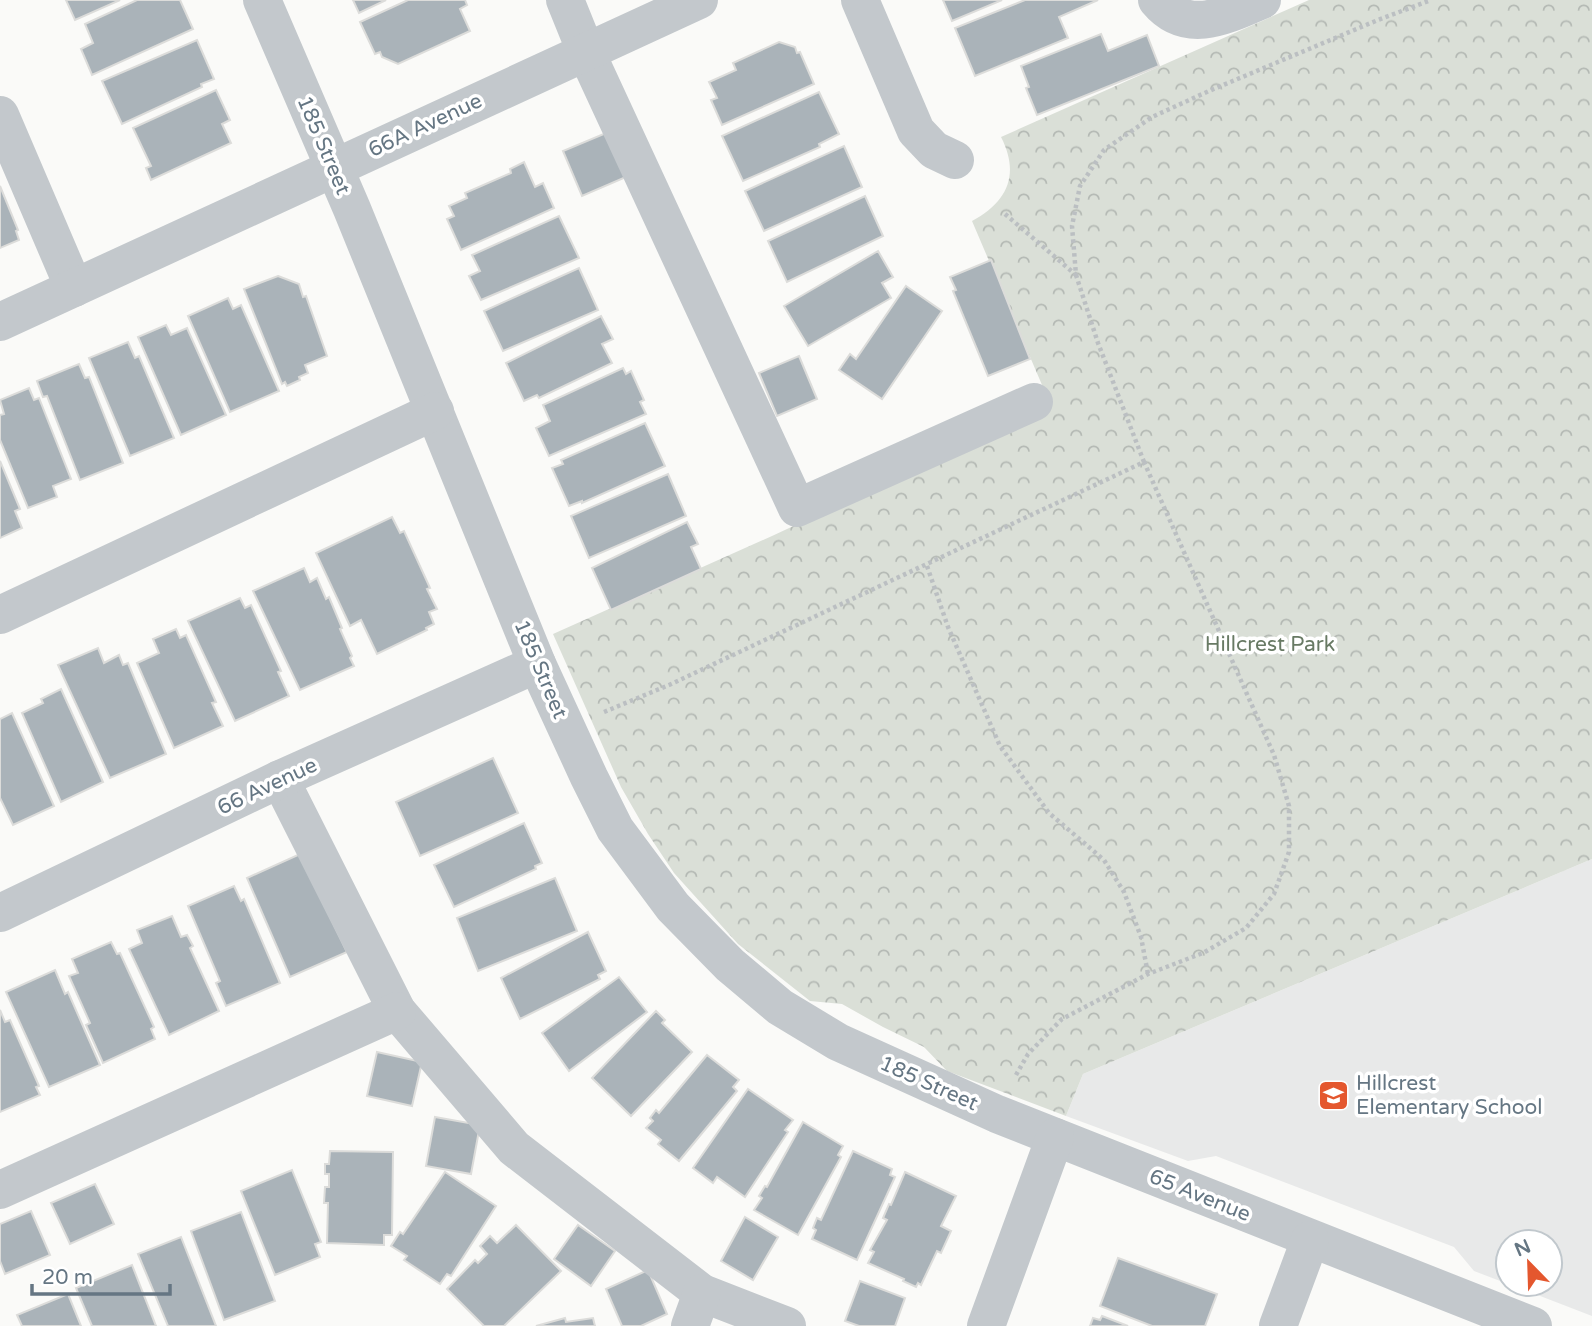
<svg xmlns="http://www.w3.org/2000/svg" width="1592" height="1326" font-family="'Varela Round',sans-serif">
  <defs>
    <pattern id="park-crowns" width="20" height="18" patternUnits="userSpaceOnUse" patternTransform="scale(1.75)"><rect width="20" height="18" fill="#dadfd7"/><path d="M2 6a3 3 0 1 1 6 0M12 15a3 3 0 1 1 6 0" fill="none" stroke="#b4b9b4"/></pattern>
  </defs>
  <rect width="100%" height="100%" fill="#fafaf8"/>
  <path fill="#e8e9e9" d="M1592,859v457l-83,-32h41v-42h-42v42l-34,-13 -20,-24 -238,-91 -28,5 -122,-45 17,-42z"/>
  <path fill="url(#park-crowns)" d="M1309,0h283v859l-509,215 -17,42 -119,-45 -23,-24 -41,-20 -41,-23 -32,-3 -72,-57 -64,-71 -26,-39 -27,-47 -68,-153 219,-98 279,-130 -79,-185c36,-19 48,-47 29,-84z"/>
  <g fill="#aab3b9" stroke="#dcdcda" stroke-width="2">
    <path d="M66,0h54l-45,20z"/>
    <path d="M137,0h43l13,29 -101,46 -11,-26 12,-6 -8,-19z"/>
    <path d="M353,0h33l-27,13z"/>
    <path d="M408,0h57l2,5 -7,4 10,22 -72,33 -16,-7 -2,-5 -5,2 -15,-32z"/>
    <path d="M943,0h59l-50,21z"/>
    <path d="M1025,0h73l-39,17 9,21 -93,38 -20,-48z"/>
    <path d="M1101,34l7,17 39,-16 12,31 -122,49 -11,-27 3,-1 -8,-21z"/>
    <path d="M197,40l17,39 -13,5 1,3 -80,37 -20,-43z"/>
    <path d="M779,42l16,5 2,6 3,-1 14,32 -92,41 -11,-25 6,-2 -8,-16 27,-12 -3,-7z"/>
    <path d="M216,90l14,30 -8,4 9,19 -80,37 -5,-12 5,-2 -18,-38z"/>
    <path d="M819,92l20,42 -20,10 1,3 -77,34 -21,-45z"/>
    <path d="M606,133l20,44 -44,19 -19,-45z"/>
    <path d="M844,146l18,41 -98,44 -19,-40z"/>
    <path d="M524,162l11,25 8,-4 11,25 -93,42 -14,-31 7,-3 -5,-10 18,-8 -2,-5 46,-20 -1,-4z"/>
    <path d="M0,186l18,44 -2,1 3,9 -19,8z"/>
    <path d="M865,196l18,40 -96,46 -19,-41z"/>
    <path d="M559,216l20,42 -98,42 -12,-24 11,-5 -8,-16z"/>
    <path d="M878,251l15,26 -11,6 9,15 -83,48 -24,-40z"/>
    <path d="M991,260l39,99 -42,17 -35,-85 3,-1 -6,-13z"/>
    <path d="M579,268l19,42 -95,41 -19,-40z"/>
    <path d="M278,276l21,8 4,13 3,-1 21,60 -22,9 3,8 -9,4 1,3 -13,6 -2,-4 -3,2 -38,-95z"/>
    <path d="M906,286l36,25 -60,88 -43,-29 11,-16 6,5z"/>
    <path d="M228,298l5,11 8,-4 38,86 -49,21 -42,-96z"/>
    <path d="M601,316l12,23 -11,5 10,19 -73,35 -2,-3 -13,6 -18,-38z"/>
    <path d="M166,325l5,10 16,-7 39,87 -45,20 -43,-98z"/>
    <path d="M128,342l7,16 4,-2 35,82 -44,18 -41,-98z"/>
    <path d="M799,356l18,43 -40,17 -18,-43z"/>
    <path d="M79,364l6,14 4,-1 34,86 -43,17 -33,-84 -4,1 -6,-16z"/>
    <path d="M623,368l3,6 5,-3 13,29 -4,2 6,12 -97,42 -13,-28 14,-7 -7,-16z"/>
    <path d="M29,388l5,12 5,-2 32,81 -18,7 4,11 -29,11 -28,-68v-25l4,-1 -4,-14z"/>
    <path d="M645,423l20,43 -83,37v-2l-13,5 -17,-38 11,-4 -2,-4z"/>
    <path d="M0,461l20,48 -5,2 7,17 -22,10z"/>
    <path d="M668,474l18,42 -97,42 -18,-42z"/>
    <path d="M392,517l8,16 4,-2 26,57 -3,1 10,20 -8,3 5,12 -8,4 1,2 -50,24 -16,-34 -11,6 -34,-73z"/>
    <path d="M687,522l11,22 -7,3 10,22 -90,41 -19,-42z"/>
    <path d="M304,568l6,14 7,-4 9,21 3,-2 13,31 -2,1 12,27 -2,2 4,8 -54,24 -47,-99z"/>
    <path d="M240,598l5,10 6,-3 30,66 -3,1 11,24 -54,25 -47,-100z"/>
    <path d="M176,629l4,9 6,-3 30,67 -4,1 11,23 -49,22 -37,-85 22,-10 -6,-14z"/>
    <path d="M98,648l6,15 15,-8 4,10 5,-2 38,91 -56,24 -52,-113z"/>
    <path d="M61,689l42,93 -42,20 -39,-89 21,-10 -2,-4z"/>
    <path d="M12,713l42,93 -41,19 -13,-27v-79z"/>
    <path d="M493,758l25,55 -98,43 -24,-54z"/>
    <path d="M524,823l18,40 -7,3 1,3 -82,38 -20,-42z"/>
    <path d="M300,854l47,98 -57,25 -43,-99z"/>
    <path d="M555,878l22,53 -99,40 -21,-53z"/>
    <path d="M234,886l7,15 3,-2 36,84 -54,23 -10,-23 4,-2 -32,-75z"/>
    <path d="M172,916l9,21 6,-2 6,11 -3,2 29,63 -50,24 -40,-86 13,-6 -5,-13z"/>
    <path d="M588,932l18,39 -8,4 2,4 -80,40 -19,-41z"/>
    <path d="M111,942l6,12 3,-1 34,74 -3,2 4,10 -52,24 -17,-38 4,-2 -21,-47 9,-3 -6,-14z"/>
    <path d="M55,970l10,24 3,-2 32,73 -51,22 -43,-95z"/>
    <path d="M619,977l28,35 -78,59 -27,-38z"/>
    <path d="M0,1010l5,12 5,-2 29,66 -3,1 4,8 -40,17z"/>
    <path d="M656,1011l9,9 -3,3 30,29 -61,64 -39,-38z"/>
    <path d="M377,1052l45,10 -10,44 -45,-10z"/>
    <path d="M707,1055l32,25 -6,7 4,4 -58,70 -21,-17 3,-4 -15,-12 7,-7 -3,-3 6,-8 3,3z"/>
    <path d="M748,1089l45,31 -8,10 3,2 -43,65 -28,-20 -4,6 -20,-15z"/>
    <path d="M435,1117l45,8 -9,49 -45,-8z"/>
    <path d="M803,1122l40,24 -5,9 3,2 -43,78 -44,-25 8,-12 -3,-2 6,-10 2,1z"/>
    <path d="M330,1151l63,1 -1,83h-8v10l-57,-2 1,-40h-4l1,-16h4v-13h-4v-10h4z"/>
    <path d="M853,1151l39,18 -2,6 5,2 -38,83 -45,-21 4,-9 -3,-2 4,-10 4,2z"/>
    <path d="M292,1170l29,72 -6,2 5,13 -45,18 -34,-84z"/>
    <path d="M445,1172l51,34 -45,70 -4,-2 -7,10 -36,-24 3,-4 -16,-10 9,-14 3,2z"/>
    <path d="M905,1172l51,24 -15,30 10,5 -10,22 -4,-2 -16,34 -3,-2 -2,4 -13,-6 1,-2 -36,-16 6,-11 -4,-2 17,-30 -4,-2 6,-14 2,1z"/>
    <path d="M95,1184l19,40 -44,20 -19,-41z"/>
    <path d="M31,1211l19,44 -45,19 -5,-13v-37z"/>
    <path d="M241,1212l34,89 -51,19 -33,-89z"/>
    <path d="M745,1217l33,20 -25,43 -32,-19z"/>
    <path d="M516,1225l45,46 -57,55h-20l-37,-37 28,-29 3,3 9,-9 -7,-8 10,-10 7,7z"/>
    <path d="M578,1225l37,26 -24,35 -37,-27z"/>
    <path d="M181,1237l35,89h-48l-30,-72z"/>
    <path d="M1118,1258l99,36 -12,32h-53l-52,-20z"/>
    <path d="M132,1265l24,61h-64l-16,-38z"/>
    <path d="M648,1270l19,44 -26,12h-19l-16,-37z"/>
    <path d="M860,1281l45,17 -10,28h-36l-14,-5z"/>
    <path d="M68,1294l13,32h-59l-5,-11z"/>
    <path d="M1102,1316l26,10h-38l3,-8 7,2z"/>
    <path d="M565,1318l1,4 27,-4 2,8h-59z"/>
  </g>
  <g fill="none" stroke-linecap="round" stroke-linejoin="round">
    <g stroke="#bbbfc2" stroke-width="4.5" stroke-dasharray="3.5 3.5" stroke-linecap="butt">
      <path d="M1005,214l71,61 -4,-49 8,-40 24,-36 48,-33 57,-26 169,-71 53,-20"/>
      <path d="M927,566l21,61 52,119 49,67 55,47 20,32 17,45 7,37"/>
      <path d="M604,712l65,-27 475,-223 -46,-119 -22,-68"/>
      <path d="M1016,1075l12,-21 34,-35 86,-45 55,-21 43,-25 28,-34 15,-42v-46l-15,-51 -130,-293"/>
    </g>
    <g stroke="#c3c8cc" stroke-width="38">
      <path d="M262,0l90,209 185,455 52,113 26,52 58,78 57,58 50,42 58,35 159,72 536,212"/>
      <path d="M565,0l21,52 211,456 237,-106"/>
      <path d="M860,0l56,131 18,19 21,10"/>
      <path d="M1157,0c30,36 70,15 105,0"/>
      <path d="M0,115l74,173"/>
      <path d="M0,322l699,-322"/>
      <path d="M0,615l435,-204"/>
      <path d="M280,779l117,232 117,137 188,145 85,33"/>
      <path d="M0,913l280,-134 257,-115"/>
      <path d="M0,1190l397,-179"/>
      <path d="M690,1326l12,-33"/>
      <path d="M986,1326l69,-189"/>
      <path d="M1278,1326l32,-86"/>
    </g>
  </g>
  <defs>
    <symbol id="school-square" viewBox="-11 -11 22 22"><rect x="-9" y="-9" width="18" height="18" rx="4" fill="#e4572e" stroke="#fff"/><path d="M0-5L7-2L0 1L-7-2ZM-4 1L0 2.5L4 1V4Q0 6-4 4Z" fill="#fff"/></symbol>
  </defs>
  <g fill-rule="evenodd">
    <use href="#school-square" x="1316" y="1078" width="35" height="35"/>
  </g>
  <g text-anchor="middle" stroke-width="7" stroke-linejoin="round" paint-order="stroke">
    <g font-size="21" fill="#657683" stroke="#fff">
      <text transform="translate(425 125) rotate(-25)" y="7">66A Avenue</text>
      <text transform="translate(324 145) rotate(67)" y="7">185 Street</text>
      <text transform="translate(541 669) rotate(67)" y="7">185 Street</text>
      <text transform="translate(267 786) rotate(-25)" y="7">66 Avenue</text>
      <text transform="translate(929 1083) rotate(24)" y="7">185 Street</text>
      <text transform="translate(1200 1195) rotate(22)" y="7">65 Avenue</text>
    </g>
    <g font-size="21" fill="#687a64" stroke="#fff">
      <text x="1270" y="651">Hillcrest Park</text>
    </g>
    <g font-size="21" fill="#657683" stroke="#fff" text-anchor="start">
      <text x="1356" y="1090">Hillcrest<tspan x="1356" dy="24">Elementary School</tspan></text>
    </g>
  </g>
  <g transform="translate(1529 1263) rotate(337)"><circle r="33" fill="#ffffff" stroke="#c1c8cd" stroke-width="2"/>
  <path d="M0-5L12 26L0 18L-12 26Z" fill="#e4572e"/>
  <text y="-10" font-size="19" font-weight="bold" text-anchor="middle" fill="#657683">N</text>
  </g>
  <path d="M32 1284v10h138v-10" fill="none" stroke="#657683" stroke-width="3.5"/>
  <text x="42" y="1284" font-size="21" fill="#657683" stroke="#ffffff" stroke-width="5" paint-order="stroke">20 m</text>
</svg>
